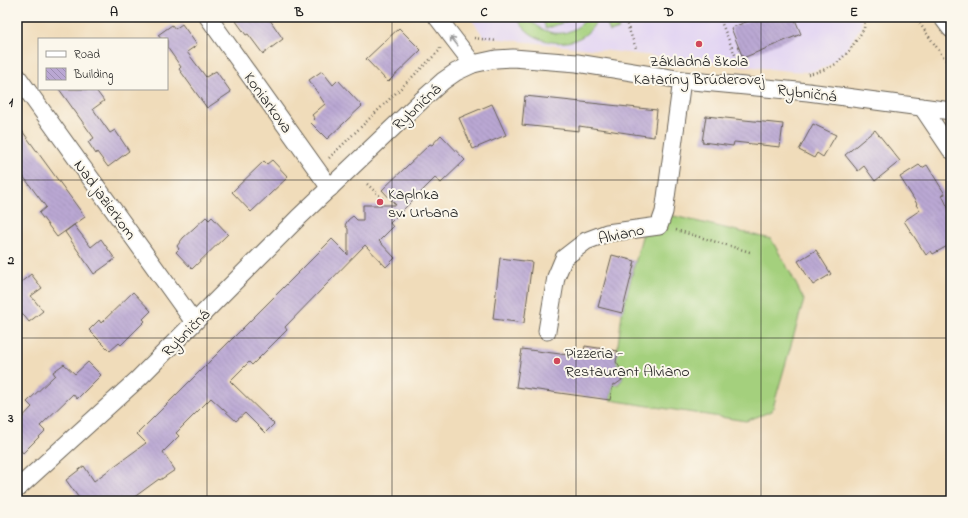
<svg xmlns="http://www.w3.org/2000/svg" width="968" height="518" font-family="'Indie Flower',sans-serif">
  <defs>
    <pattern id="building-back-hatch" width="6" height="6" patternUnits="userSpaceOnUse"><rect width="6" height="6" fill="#baa7d3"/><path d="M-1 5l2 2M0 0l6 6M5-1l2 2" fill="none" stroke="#9f8fb5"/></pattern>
  </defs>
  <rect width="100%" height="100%" fill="#fbf7ec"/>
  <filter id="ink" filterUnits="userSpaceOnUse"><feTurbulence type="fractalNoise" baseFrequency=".025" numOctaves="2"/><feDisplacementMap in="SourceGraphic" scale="8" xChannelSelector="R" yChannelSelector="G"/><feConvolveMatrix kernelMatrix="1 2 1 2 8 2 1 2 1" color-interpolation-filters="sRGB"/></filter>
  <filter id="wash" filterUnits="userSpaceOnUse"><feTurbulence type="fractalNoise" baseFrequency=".012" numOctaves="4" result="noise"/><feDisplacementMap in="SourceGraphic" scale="16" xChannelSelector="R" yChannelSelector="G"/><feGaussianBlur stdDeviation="0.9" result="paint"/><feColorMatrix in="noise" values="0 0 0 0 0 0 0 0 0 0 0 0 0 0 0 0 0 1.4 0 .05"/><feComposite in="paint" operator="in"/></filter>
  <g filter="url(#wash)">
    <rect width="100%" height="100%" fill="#f0dcba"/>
    <path fill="#e2d4f3" d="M470,17h392l-1,10 -16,24 -19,16 -16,5 -20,-1 -306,-34z"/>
    <g fill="#a4d07d" stroke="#60764c">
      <path d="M517,17c14,0 11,3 22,10 18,12 36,6 49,-10h10c-13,36 -67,32 -81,0z"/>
      <path d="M542,17h35l-31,12z"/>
      <path d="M604,17h11l4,12 -9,3z"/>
      <path d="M657,212l114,27 19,33 14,28 -32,111 -26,10 -136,-21 3,-16 5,1 1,-2 3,-3 1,-7 -2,-4 -6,-1 7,-55 23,-88 9,-2z"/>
    </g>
    <g id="blocks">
      <g fill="url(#building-back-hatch)">
        <path d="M233,17h35l15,22 -20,15 -15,-20 -2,1z"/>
        <path d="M758,17h36l7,17 -58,24 -12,-30z"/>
        <path d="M182,24l15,21 -10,7 19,25 10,-6 15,21 -24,16 -28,-39 2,-2 -14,-20v-8h-6l-3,-4 14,-10 3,4z"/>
        <path d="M399,28l22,22 -33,32 -22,-23z"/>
        <path d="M322,71l11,14 5,-5 24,26 -35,33 -16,-16 4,-4 -3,-4 13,-11 -16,-24z"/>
        <path d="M59,89h36l9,12 -11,8 17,24 5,-3 14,21 -21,16 -11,-15 -1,2 -8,-12 6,-4z"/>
        <path d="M525,96l132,14 -3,27 -75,-11v5l-57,-6z"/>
        <path d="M492,104l14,31 -33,14 -14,-31z"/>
        <path d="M706,116l77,8 -3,23 -46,-5 -1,4 -31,-4z"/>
        <path d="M17,124l68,93 -28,20 -18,-24 7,-6 -29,-39z"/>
        <path d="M813,124l23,11 -13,22 -6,-4 -3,5 -15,-8z"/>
        <path d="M875,130l25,31 -25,20 -11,-15 -6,5 -13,-16z"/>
        <path d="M441,135l24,25 -24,23 -6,-5 -45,45 3,4 -14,14 16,17 -9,9 -21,-22 -80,82 2,3 -35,35 -3,-3 -19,19 44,43 -9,9 -20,-20 -9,8 -25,-23 -35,35 3,3 -16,16 12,18 -15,10 -1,-1 -30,22h-48l-15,-21 18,-14 10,15 52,-38 -9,-9 195,-195 16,16v-26l-3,-4 3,-5 5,-4 4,4h6v-15h33l-14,-15 48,-46 2,1z"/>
        <path d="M272,160l16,17 -37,35 -19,-20 32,-31 3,3z"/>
        <path d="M919,165l3,3 5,-3 18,29 -3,1 9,19v30l-18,10 -2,-3 -5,4 -22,-34 16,-11 -4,-5 1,-1 -17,-27z"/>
        <path d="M206,217l3,3 3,-3 16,17 -36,35 -16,-17 3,-3 -2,-3 6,-8z"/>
        <path d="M74,225l17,22 10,-8 14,20 -21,15 -29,-42z"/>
        <path d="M816,250l15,24 -18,11 -15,-24z"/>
        <path d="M612,255l23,6 -13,52 -24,-6z"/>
        <path d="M500,258l32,4 -8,61 -31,-4z"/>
        <path d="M31,274l11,14 -11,8 12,15 -14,11 -12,-15v-28l3,4z"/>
        <path d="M133,292l18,19 -8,8 2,2 -24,24 -2,-2 -9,8 -21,-21 10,-10 2,3z"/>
        <path d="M585,346l33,5 -2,11 7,10 -1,8 -7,5 -2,-1 -3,16 -94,-13 6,-38 61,8z"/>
        <path d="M88,362l13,13 -24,24 -4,-5 -33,32 5,5 -22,22 -6,-7v-23l15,-16 -5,-5 28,-27 -2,-3 11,-8 11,10z"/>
      </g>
    </g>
  </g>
  <g filter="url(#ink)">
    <use href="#blocks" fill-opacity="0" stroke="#665f53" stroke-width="1"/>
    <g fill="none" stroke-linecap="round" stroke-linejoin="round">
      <defs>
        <g id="street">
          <path d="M208,17l122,171"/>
          <path d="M437,17l36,47"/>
          <path d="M942,17l9,12"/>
          <path d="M17,76l177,246"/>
          <path d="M922,107l29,43"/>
          <path d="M547,331l9,-54 8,-19 22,-17 21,-8 52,-7 5,-14 18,-132"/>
          <path d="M17,489l121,-110 160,-161 125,-119 20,-18 13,-9 17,-8 23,-5 17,-1 64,5 105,17 126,12 143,19"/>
        </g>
      </defs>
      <use href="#street" stroke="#665f53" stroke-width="19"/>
      <g stroke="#665f53" stroke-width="2.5" stroke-dasharray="1 3" stroke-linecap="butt">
        <path d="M624,17l12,31"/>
        <path d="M719,17l17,40 2,11"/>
        <path d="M915,17l30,42 6,6"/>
        <path d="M910,18l1,-1"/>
        <path d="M474,38l23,3"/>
        <path d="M808,74l13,-3 15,-7 13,-13 15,-22 1,-12"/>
        <path d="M329,158l111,-108v-2"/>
        <path d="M367,184l17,16"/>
        <path d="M676,230l74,22"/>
      </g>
      <use href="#street" stroke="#fff" stroke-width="17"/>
    </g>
    <defs><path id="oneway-shaft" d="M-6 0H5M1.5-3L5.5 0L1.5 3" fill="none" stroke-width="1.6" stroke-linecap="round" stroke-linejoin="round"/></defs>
    <use stroke="#999" href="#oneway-shaft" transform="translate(454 41) rotate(-129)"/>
  </g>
  <path fill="none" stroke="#1c1c1c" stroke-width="1" stroke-opacity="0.55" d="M207,17v484M392,17v484M576,17v484M761,17v484M17,180h934M17,338h934"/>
  <g fill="#d1495b" stroke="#fbf7ec" stroke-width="1.5">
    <circle cx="699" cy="44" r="4"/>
    <circle cx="380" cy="202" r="4"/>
    <circle cx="557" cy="361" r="4"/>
  </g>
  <g text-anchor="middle" stroke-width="4" stroke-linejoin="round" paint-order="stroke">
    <g font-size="16" fill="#1c1c1c" stroke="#fbf7ec" text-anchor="start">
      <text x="699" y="66" text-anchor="middle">Základná škola<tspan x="699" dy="18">Kataríny Brúderovej</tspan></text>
      <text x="388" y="199">Kaplnka<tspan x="388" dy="18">sv. Urbana</tspan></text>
      <text x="565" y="358">Pizzeria -<tspan x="565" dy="18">Restaurant Alviano</tspan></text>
    </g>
    <g font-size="16" fill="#1c1c1c" stroke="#fbf7ec">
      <text transform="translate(807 92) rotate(7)" y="6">Rybničná</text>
      <text transform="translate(269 102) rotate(54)" y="6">Koniarkova</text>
      <text transform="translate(416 106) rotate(-43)" y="6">Rybničná</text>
      <text transform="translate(106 199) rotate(54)" y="6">Nad jazierkom</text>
      <text transform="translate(621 233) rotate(-12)" y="6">Alviano</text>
      <text transform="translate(185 332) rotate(-45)" y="6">Rybničná</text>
    </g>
  </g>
  <rect width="968" height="518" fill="none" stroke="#fbf7ec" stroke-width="44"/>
  <rect x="38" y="38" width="130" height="52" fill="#fbf7ec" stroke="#a29f99"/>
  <rect x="46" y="51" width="20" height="6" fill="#ffffff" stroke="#a29f99"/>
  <text x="74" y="58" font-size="12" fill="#1c1c1c">Road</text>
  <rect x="46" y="68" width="20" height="12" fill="url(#building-back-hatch)" stroke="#a29f99"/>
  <text x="74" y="78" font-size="12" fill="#1c1c1c">Building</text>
  <rect x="22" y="22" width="924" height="474" fill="none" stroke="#1c1c1c" stroke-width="1.5"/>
  <g font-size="13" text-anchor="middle" font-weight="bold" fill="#1c1c1c">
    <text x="114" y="16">A</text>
    <text x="299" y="16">B</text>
    <text x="484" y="16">C</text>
    <text x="669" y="16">D</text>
    <text x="854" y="16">E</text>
    <text x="11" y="106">1</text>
    <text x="11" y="264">2</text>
    <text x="11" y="422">3</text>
  </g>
</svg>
